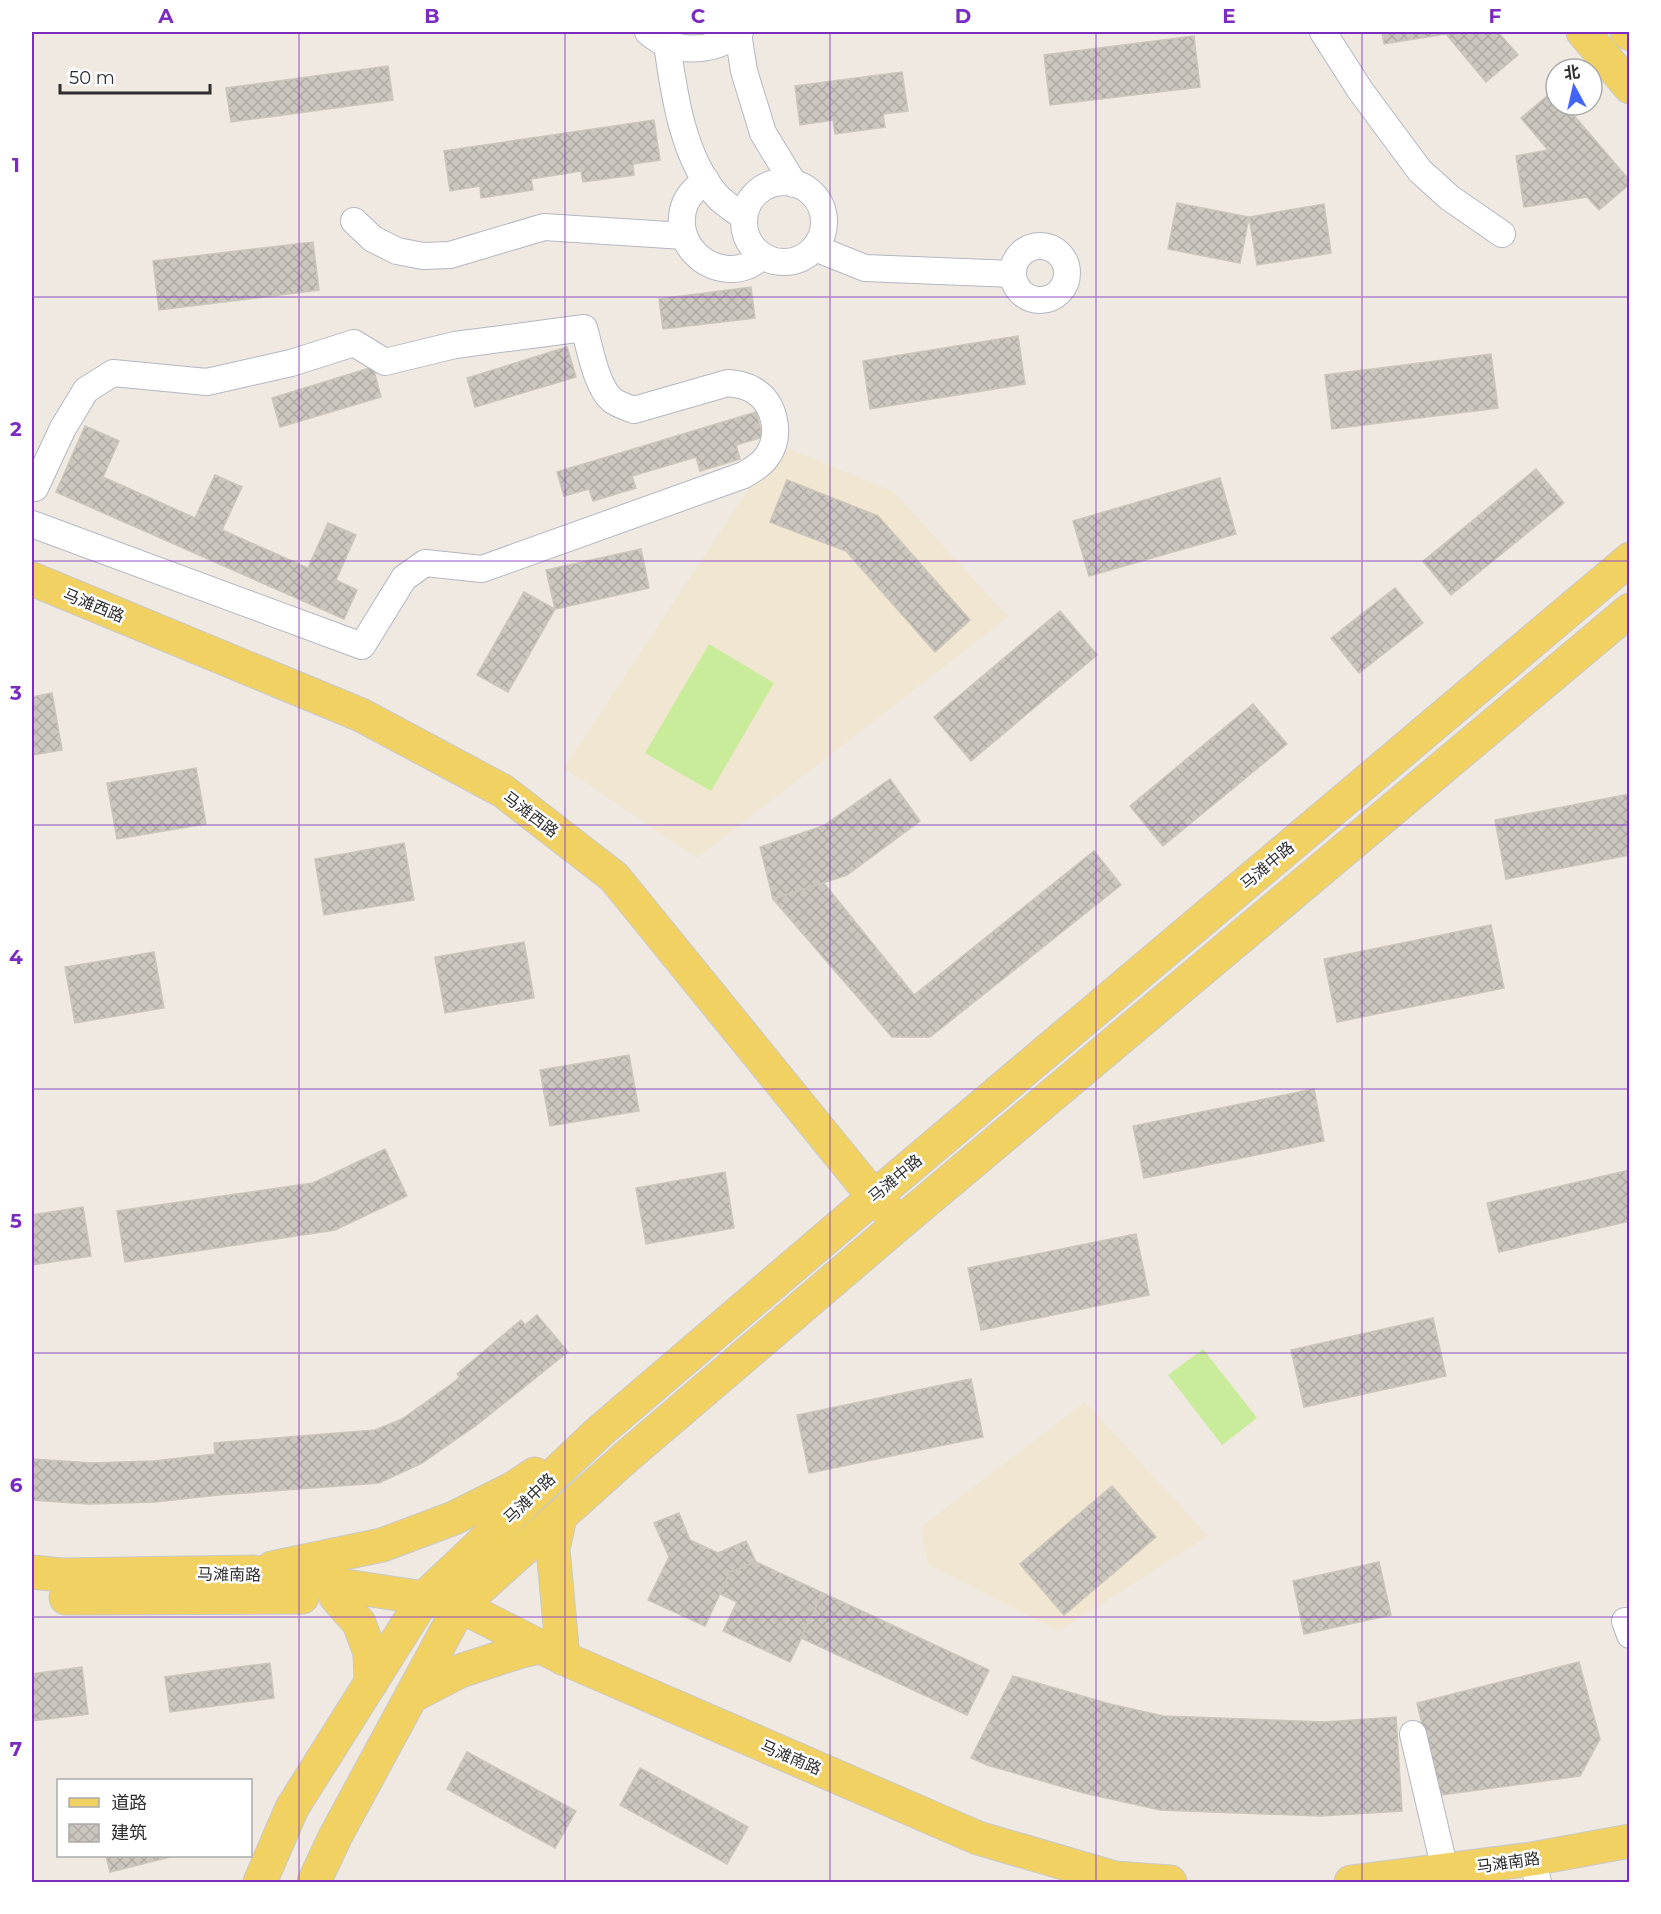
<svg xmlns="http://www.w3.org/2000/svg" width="1661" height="1914" font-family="Montserrat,'Noto Sans SC',sans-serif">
  <defs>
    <pattern id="building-cross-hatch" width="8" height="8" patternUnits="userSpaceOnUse" patternTransform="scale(1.5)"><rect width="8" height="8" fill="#cbc7bf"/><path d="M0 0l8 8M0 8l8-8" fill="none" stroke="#afaba4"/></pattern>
  </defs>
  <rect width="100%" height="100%" fill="#efe9e1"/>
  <g fill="#f0e6d1">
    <path d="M778,444l116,48 114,125 -311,241 -133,-90z"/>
    <path d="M1085,1402l123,134 -149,95 -131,-67 -7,-37z"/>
  </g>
  <g fill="#c9ec9a">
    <path d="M709,644l65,39 -63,108 -66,-38z"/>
    <path d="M1203,1349l54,69 -35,27 -54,-70z"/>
  </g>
  <g fill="url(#building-cross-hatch)" stroke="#cbc5ba" stroke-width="1.5">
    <path d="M1382,32h116l20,23 -32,27 -40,-48 -62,10z"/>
    <path d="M1194,36l6,51 -150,18 -6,-50z"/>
    <path d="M388,66l5,34 -162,22 -5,-34z"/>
    <path d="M902,72l6,39 -25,3 2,13 -50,7 -2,-14 -33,5 -5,-39z"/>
    <path d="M1553,91l3,4v10h9l65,76v3l-31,26 -12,-13 -63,10 -8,-51 32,-6 -27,-32z"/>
    <path d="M654,120l6,40 -27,4 1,11 -51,7 -2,-11 -50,8 2,11 -52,8 -1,-12 -30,5 -6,-40z"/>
    <path d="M1177,203l72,14 -9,46 -72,-14z"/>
    <path d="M1324,204l7,49 -74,12 -8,-48z"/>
    <path d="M313,242l6,48 -160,20 -6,-49z"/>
    <path d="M751,287l4,31 -92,11 -4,-30z"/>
    <path d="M1018,336l7,48 -155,25 -7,-48z"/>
    <path d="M567,347l9,30 -101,30 -8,-29z"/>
    <path d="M1491,354l7,54 -166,21 -7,-54z"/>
    <path d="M373,367l8,30 -101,30 -8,-29z"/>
    <path d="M756,412l7,25 -27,8 4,14 -40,12 -4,-14 -64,19 4,12 -43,13 -4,-12 -25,7 -7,-24z"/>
    <path d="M85,426l34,15 -16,36 92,41 20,-43 27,12 -20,43 86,38 20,-45 28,12 -20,45 21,10 -13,29 -288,-127z"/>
    <path d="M1536,469l28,34 -113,92 -28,-34z"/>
    <path d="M1220,478l16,56 -147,42 -16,-55z"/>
    <path d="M787,480l91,36 92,104 -35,32 -89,-101 -76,-29z"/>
    <path d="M641,549l8,39 -94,21 -9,-39z"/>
    <path d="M1395,588l28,35 -64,50 -28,-35z"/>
    <path d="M524,592l31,17 -47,83 -31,-17z"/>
    <path d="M1060,611l37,44 -126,106 -37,-44z"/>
    <path d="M52,693l10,57 -30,5v-58z"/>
    <path d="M1253,704l34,40 -124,102 -33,-40z"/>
    <path d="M196,768l10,56 -89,15 -10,-56z"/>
    <path d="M890,779l30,42 -73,54 -74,24 -13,-52 63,-21z"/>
    <path d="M1630,794v61l-124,24 -11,-59z"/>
    <path d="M404,843l10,57 -90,15 -9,-56z"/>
    <path d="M1094,851l27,34 -191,152h-38l-119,-138 51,-16 90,112z"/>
    <path d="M1491,925l13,63 -167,34 -13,-63z"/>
    <path d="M524,942l10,56 -89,15 -10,-56z"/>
    <path d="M154,952l10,56 -89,15 -10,-56z"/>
    <path d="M629,1055l10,56 -89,15 -10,-56z"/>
    <path d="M1314,1089l10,52 -180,37 -11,-52z"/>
    <path d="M385,1149l22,47 -72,34 -210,32 -8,-51 196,-28z"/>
    <path d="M1630,1170v51l-131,31 -12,-49z"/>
    <path d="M725,1172l9,56 -88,16 -10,-56z"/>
    <path d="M83,1207l8,49 -59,9v-50z"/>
    <path d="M1136,1234l13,61 -168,35 -13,-62z"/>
    <path d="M537,1315l31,37 -90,72 -56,39 -43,20 -161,12 -63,7 -66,2 -57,-4v-41l60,4 62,-2 61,-7 -1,-11 161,-13 27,-11 48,-34 10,-8 -3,-3 64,-54 4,5z"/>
    <path d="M1433,1318l13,58 -142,31 -13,-57z"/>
    <path d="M971,1379l12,58 -174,36 -12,-58z"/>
    <path d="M1112,1486l44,51 -92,78 -44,-51z"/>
    <path d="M679,1513l11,27 28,13 28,-12 10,21 -26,10 -25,54 -57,-26 21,-43 -15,-34z"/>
    <path d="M756,1562l67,31 -33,69 -67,-31 14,-29 -17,-8 10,-22z"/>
    <path d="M1379,1562l12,53 -87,19 -11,-53z"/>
    <path d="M823,1593l166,77 -22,45 -166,-77z"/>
    <path d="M1579,1662l21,77 -20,37 -146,20 -7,-51 -10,-42z"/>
    <path d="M270,1663l4,35 -104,14 -5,-35z"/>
    <path d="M82,1667l6,47 -56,7v-47z"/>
    <path d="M1013,1676l97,28 53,12 162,6 71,-5 6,94 -81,5 -161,-6 -76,-17 -97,-28 -16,-7z"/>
    <path d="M467,1752l109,59 -21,37 -108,-59z"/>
    <path d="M640,1768l108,59 -21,37 -107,-59z"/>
    <path d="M106,1856h68l-64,16z"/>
  </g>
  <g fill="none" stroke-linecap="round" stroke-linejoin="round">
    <defs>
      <g id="minor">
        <path d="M648,32c27,23 65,21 92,0"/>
        <path d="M1323,32l37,58 60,81 30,27 52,36"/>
        <path d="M738,33l6,38 19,62 31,51"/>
        <path d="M667,44c7,50 16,115 51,153 8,8 18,14 26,20"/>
        <path d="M706,180c-9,7 -17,14 -21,24 -15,39 25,76 62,62 6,-2 11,-7 16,-10"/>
        <circle cx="784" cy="222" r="40"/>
        <path d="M354,221l19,18 24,12 26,5 27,-1 94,-28 140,9"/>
        <circle cx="1040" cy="273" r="27"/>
        <path d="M815,248l50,20 148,6"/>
        <path d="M32,524l330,122 42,-68 21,-15 57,6 262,-94c8,-5 16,-9 22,-17 16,-21 10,-53 -11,-67 -9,-6 -18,-7 -27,-8l-94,27c-8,-3 -15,-5 -22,-10 -16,-14 -22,-52 -28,-72l-129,17 -70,17 -31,-19 -63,20 -84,19 -94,-9 -27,17 -23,38 -28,60"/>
        <path d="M1625,1621l5,14"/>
        <path d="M1413,1734l32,136"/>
        <path d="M1532,1859l6,23"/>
      </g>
      <g id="major">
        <path d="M1583,32l47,55"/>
        <path d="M1627,32l3,2"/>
        <path d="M32,579l329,136 142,76 111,86 260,320 14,14"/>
        <path d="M560,1517l-7,32 10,109"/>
        <path d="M272,1568l110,-23 72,-27 58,-29 23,-15"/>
        <path d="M32,1572l29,3 192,-3 171,26 36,8 103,52 415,180 137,40 55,4"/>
        <path d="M336,1597l23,26 11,30 1,30"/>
        <path d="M66,1598l236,-1"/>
        <path d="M412,1696l48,-25 58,-19 22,-5"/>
        <path d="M260,1882l32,-74 132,-210 175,-166 275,-235 756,-638"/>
        <path d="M314,1882l21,-45 125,-231 165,-148 275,-235 730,-613"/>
        <path d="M1351,1882l181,-23 98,-18"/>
      </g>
    </defs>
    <use href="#minor" stroke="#b4b7c1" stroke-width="28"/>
    <use href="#major" stroke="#c9c9c9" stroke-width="35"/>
    <use href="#minor" stroke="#fff" stroke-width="26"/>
    <use href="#major" stroke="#f2d163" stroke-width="33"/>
  </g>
  <path fill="none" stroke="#7b2cbf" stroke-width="1.5" stroke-opacity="0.55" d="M299,32v1850M565,32v1850M830,32v1850M1096,32v1850M1362,32v1850M32,297h1598M32,561h1598M32,825h1598M32,1089h1598M32,1353h1598M32,1617h1598"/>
  <g text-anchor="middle" stroke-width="5" stroke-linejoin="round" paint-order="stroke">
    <g font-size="16" fill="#2e2e2e" stroke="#fff">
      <text transform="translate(94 605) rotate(22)" y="6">马滩西路</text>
      <text transform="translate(531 814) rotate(37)" y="6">马滩西路</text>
      <text transform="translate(1267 865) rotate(-40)" y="6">马滩中路</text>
      <text transform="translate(895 1178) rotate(-40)" y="6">马滩中路</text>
      <text transform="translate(529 1498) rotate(-44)" y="6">马滩中路</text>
      <text transform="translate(229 1574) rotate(1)" y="6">马滩南路</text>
      <text transform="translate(791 1757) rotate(23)" y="6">马滩南路</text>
      <text transform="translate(1508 1862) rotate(-8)" y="6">马滩南路</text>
    </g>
  </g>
  <rect width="1661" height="1914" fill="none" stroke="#ffffff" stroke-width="66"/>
  <rect x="57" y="1779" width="195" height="78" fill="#ffffff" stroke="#ababab" stroke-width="1.5"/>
  <rect x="69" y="1798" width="30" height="9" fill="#f2d163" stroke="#ababab" stroke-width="1.5"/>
  <text x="111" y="1809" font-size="18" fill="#2e2e2e">道路</text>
  <rect x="69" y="1824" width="30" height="18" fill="url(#building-cross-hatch)" stroke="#ababab" stroke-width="1.5"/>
  <text x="111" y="1839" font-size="18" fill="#2e2e2e">建筑</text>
  <g transform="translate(1574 87) rotate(352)"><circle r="28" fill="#ffffff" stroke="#ababab" stroke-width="1.5"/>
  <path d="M0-4.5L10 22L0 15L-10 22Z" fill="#4264fb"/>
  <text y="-9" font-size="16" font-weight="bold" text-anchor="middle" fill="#2e2e2e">北</text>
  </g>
  <path d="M60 84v9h150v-9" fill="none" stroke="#2e2e2e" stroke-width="3"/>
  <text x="69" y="84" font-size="18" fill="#2e2e2e" stroke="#ffffff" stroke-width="4.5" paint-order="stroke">50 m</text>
  <rect x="33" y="33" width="1595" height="1848" fill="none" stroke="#7b2cbf" stroke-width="2"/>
  <g font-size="20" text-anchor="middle" font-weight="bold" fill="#7b2cbf">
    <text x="166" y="23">A</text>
    <text x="432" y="23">B</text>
    <text x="698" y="23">C</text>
    <text x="963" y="23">D</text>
    <text x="1229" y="23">E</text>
    <text x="1495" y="23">F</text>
    <text x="16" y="172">1</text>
    <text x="16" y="436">2</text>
    <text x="16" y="700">3</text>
    <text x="16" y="964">4</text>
    <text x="16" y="1228">5</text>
    <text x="16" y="1492">6</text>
    <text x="16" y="1756">7</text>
  </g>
</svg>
